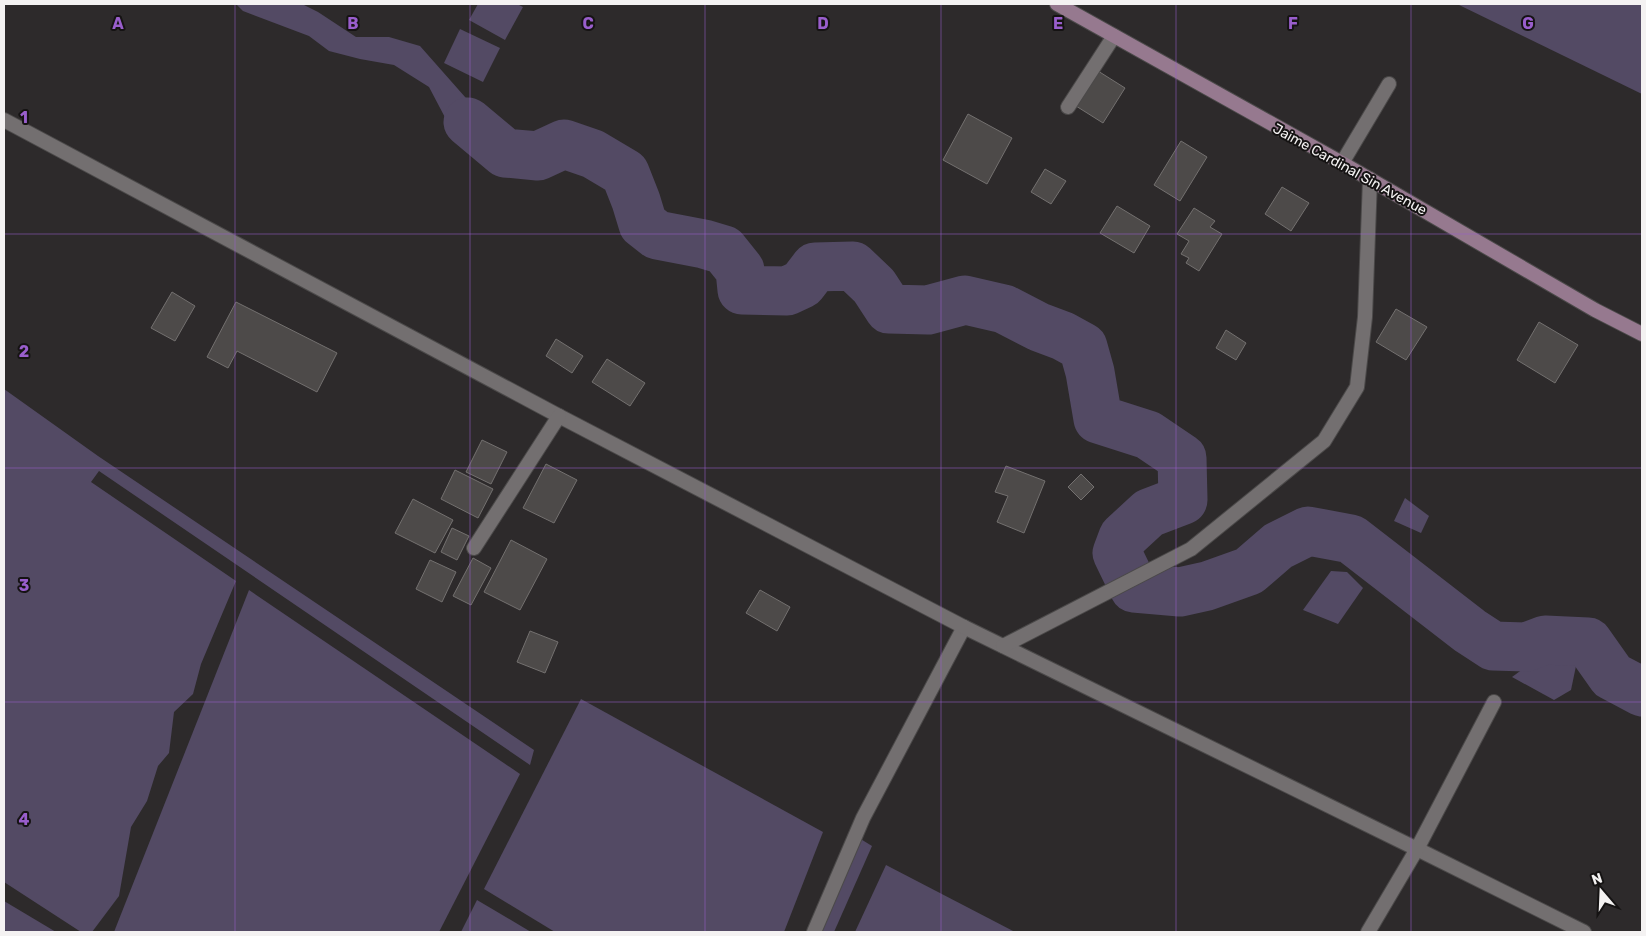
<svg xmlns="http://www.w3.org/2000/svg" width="1646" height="936" font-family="Rubik,sans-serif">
  <rect width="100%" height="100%" fill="#2d2a2b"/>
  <g fill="#534a64">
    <path d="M236,4h66l16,8 38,25h33l31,9 53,60 24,30 27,19 30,4 -32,7 -27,-4 -23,-23 -23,-14 -20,-38 -35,-22 -34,-6 -31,-8 -20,-15 -66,-25z"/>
    <path d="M478,4h39l6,3 -18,33 -36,-20z"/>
    <path d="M1457,4h185v90z"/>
    <path d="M460,29l40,19 -17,34 -39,-19z"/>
    <path d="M4,389l94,67 436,294 -4,15 -431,-294 -8,11 145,99 -35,83 -8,30 -19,18 -5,41 -11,13 -11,35 -16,26 -12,69 -27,36h-11l-77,-50z"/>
    <path d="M1405,498l24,18 -8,17 -27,-12z"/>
    <path d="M1331,571l16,1 16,16 -25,36 -35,-14z"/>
    <path d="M249,590l271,184 -81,158h-325z"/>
    <path d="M1547,653l29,13 -5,24 -17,10 -42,-23 23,-17z"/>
    <path d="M581,699l242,133 -39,100h-229l-71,-43z"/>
    <path d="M859,838l13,8 -38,86h-15z"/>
    <path d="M886,865l129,67h-160z"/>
    <path d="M477,900l54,32h-70z"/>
    <path d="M4,901l52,31h-48l-4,-2z"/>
  </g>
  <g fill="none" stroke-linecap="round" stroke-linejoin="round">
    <path stroke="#534a64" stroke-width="49" d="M468,122l37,31 33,3 26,-12 29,10 32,19 11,28 7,23 14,11 47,9 20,6 16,20 2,20 45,1 15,-7 13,-17 38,-1 21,20 15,23 39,1 37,-10 39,9 35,18 24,9 20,11 7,25 8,47 50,16 34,23 1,42 -34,13 -26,24 -6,16 17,35 46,4 27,-6 42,-15 29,-25 30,-15 43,8 119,92 23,15 33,1 19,-7 43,2 24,34 30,16"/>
  </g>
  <g fill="#4d4a49" stroke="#73706f">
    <path d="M1098,71l27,17 -22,35 -27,-17z"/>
    <path d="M968,114l44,24 -25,46 -44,-24z"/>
    <path d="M1181,141l26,16 -27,44 -26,-16z"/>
    <path d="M1045,169l21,12 -15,23 -20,-12z"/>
    <path d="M1282,187l27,16 -18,28 -26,-17z"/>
    <path d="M1117,206l33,20 -16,27 -34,-20z"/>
    <path d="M1194,208l21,13 -5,6 12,7 -23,37 -13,-8 3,-5 -8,-4 8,-13 -12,-7z"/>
    <path d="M172,292l23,14 -20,35 -24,-13z"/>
    <path d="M236,302l101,51 -20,39 -80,-41 -9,17 -21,-11z"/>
    <path d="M1396,309l31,18 -21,33 -30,-18z"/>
    <path d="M1539,322l39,23 -23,38 -38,-23z"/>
    <path d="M1226,330l20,13 -10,17 -20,-12z"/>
    <path d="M556,339l27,17 -11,17 -26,-17z"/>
    <path d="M607,359l38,24 -15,23 -38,-24z"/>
    <path d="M482,440l25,12 -16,32 -25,-12z"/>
    <path d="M546,464l31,16 -23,43 -31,-15z"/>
    <path d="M1006,466l39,15 -21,52 -27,-11 11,-26 -13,-4z"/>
    <path d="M455,470l38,19 -15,29 -37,-19z"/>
    <path d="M1081,474l13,13 -13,13 -13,-13z"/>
    <path d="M413,499l40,21 -18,33 -40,-20z"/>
    <path d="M452,528l17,8 -12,24 -16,-8z"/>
    <path d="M511,540l36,19 -27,51 -36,-18z"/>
    <path d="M473,558l18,10 -20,37 -18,-9z"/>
    <path d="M430,560l26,12 -14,30 -26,-13z"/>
    <path d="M760,590l30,17 -13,24 -31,-18z"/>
    <path d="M530,631l28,11 -13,31 -28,-11z"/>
  </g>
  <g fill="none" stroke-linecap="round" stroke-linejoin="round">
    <defs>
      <g id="service">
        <path d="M1068,107l46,-71"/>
        <path d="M1342,163l47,-79"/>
        <path d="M814,932l49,-114 101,-191"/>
      </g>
      <g id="minor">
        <path d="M4,120l555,296 405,211 453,222 167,83"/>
        <path d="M474,548l85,-132"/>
        <path d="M1003,646l188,-97 133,-108 33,-54 8,-70 5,-138"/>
        <path d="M1368,932l49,-83 77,-147"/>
      </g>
      <path id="secondary" d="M1057,4l285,159 253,147 47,24"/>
    </defs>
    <use href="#service" stroke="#4b4949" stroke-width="16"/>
    <use href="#minor" stroke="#4b4949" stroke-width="16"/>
    <use href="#secondary" stroke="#4b4949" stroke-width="16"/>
    <use href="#service" stroke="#736f70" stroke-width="14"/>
    <use href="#minor" stroke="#736f70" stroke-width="14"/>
    <use href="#secondary" stroke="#96798f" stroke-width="14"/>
  </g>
  <path fill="none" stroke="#995ecc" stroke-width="1" stroke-opacity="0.55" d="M235,4v928M470,4v928M705,4v928M941,4v928M1176,4v928M1411,4v928M4,234h1638M4,468h1638M4,702h1638"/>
  <g text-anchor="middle" stroke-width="4" stroke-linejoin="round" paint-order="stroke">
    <g font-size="14" fill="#f4f2f2" stroke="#151313">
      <text transform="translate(1350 169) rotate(29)" y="5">Jaime Cardinal Sin Avenue</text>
    </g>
  </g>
  <g font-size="16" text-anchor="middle" font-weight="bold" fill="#995ecc" stroke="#151313" stroke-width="4" stroke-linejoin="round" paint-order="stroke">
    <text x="118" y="29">A</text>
    <text x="353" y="29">B</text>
    <text x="588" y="29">C</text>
    <text x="823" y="29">D</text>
    <text x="1058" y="29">E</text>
    <text x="1293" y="29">F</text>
    <text x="1528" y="29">G</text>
    <text x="24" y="123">1</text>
    <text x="24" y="357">2</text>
    <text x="24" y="591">3</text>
    <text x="24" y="825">4</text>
  </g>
  <rect width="1646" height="936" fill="none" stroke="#f4f2f2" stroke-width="10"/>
  <g transform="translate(1601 891) rotate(341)" stroke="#151313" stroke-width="4" paint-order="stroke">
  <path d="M0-4L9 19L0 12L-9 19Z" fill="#f4f2f2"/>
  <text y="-8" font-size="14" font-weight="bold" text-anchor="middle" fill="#f4f2f2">N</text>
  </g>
</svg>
